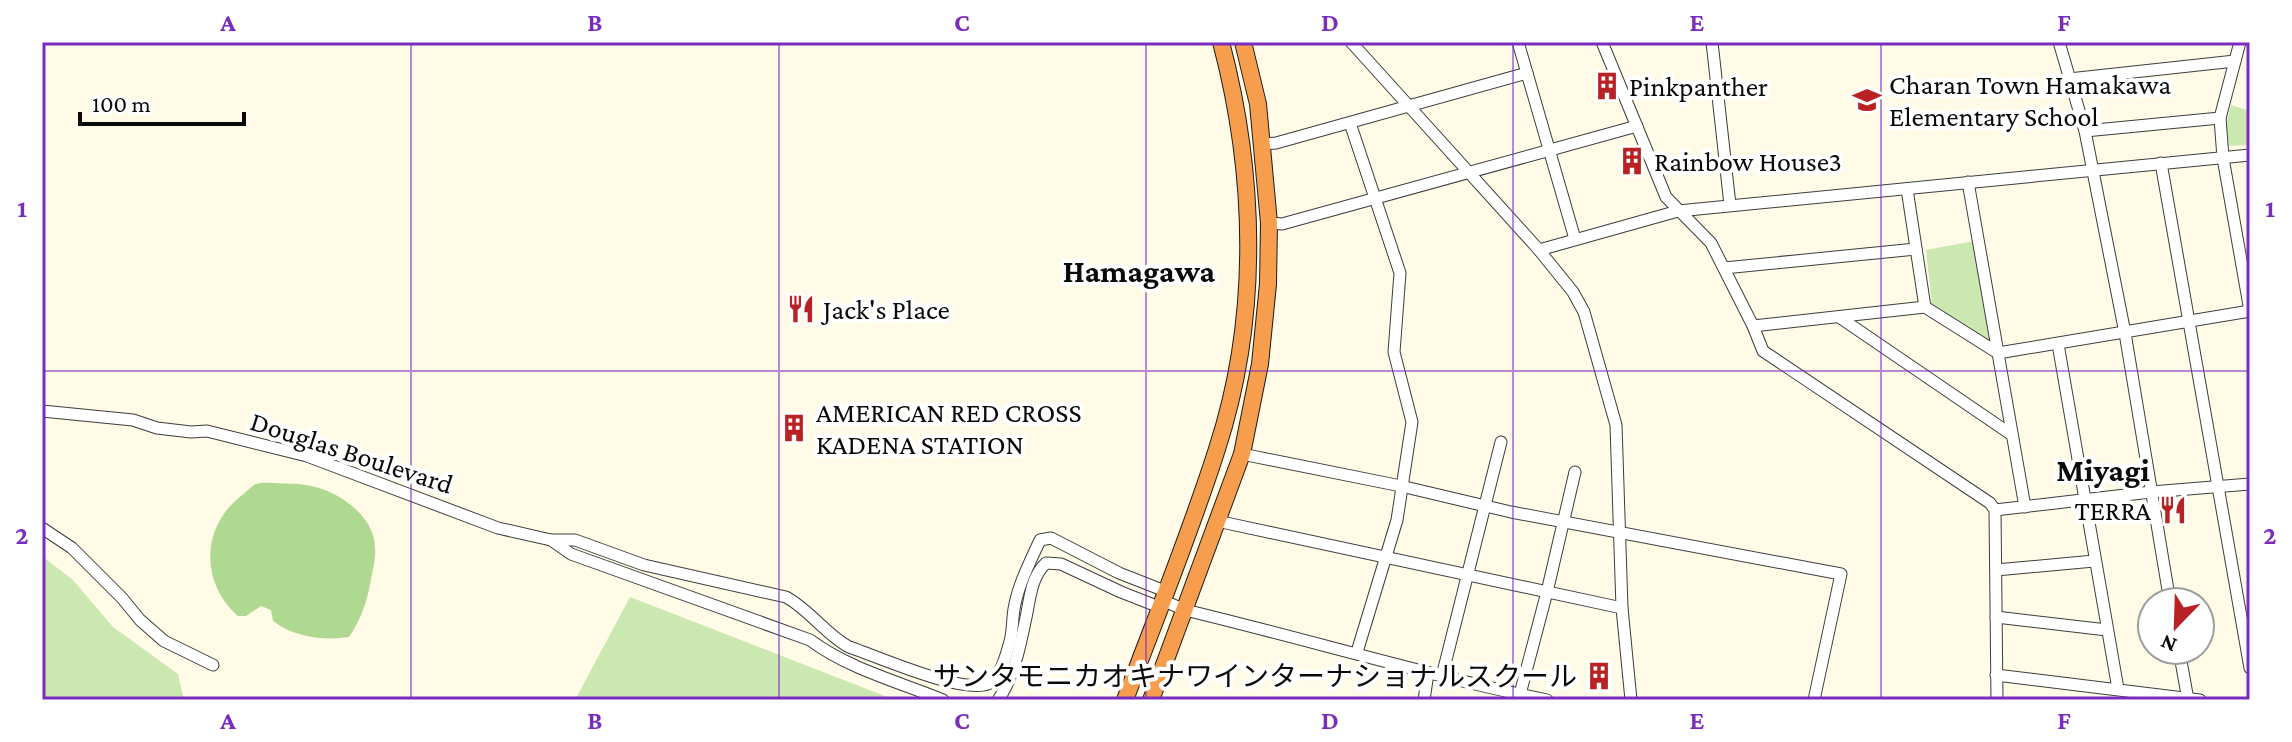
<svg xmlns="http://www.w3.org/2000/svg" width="2292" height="742" font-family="'Crimson Pro','Noto Sans JP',serif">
  <rect width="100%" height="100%" fill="#fffbe6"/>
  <g fill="#cce8b1">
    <path d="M2231,105l19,6v34l-21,1 -3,-22z"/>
    <path d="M1974,241l18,96 -6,4 -54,-37 -6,-54z"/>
    <path d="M42,556l31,24 40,47 65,47 6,26h-142z"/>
    <path d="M630,597l265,103h-320z"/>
  </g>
  <path fill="#afd990" d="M275,483c10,1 21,0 31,2 30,4 69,30 69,63 1,10 -2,21 -4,31 -3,20 -10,41 -22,58 -25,4 -55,0 -76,-16l-2,-11 -10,-4 -15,10h-8c-38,-33 -37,-89 3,-120 4,-3 10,-10 15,-12 5,-2 14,-1 19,-1z"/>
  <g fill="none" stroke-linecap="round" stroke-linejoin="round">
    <defs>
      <g id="minor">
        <path d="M1351,42l188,208 34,42 11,20 32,113 6,183 9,92"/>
        <path d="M1518,42l57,197"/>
        <path d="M1602,42l64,155 45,46 42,83 10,25 227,152 5,7 2,190"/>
        <path d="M1712,42l18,163"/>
        <path d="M2059,42l26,89 40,202 45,269"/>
        <path d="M2240,42l-20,76 3,40 27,153"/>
        <path d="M2069,79l166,-18"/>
        <path d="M1350,123l50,150 -6,79 18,70 -15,98 -40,132"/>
        <path d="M2085,131l135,-13"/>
        <path d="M1262,144l14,-1 251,-70"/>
        <path d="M2161,163l89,505"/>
        <path d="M1968,182l57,325"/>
        <path d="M1907,189l18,118"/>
        <path d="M1269,223l13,1 355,-98"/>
        <path d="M1539,250l139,-39 572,-56"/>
        <path d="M1724,268l192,-19"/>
        <path d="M1839,317l173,118"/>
        <path d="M1753,326l172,-19 73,46 252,-42"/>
        <path d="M2058,344l60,345"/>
        <path d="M42,411l91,9 24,8 34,4 16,-1 100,25 191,72 53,12h24l69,25 142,32c24,13 39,37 63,50 28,9 116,49 141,36 10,-5 16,-27 19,-38 4,-11 3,-24 5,-36 4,-24 16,-47 26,-69l11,-2 68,35 46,18"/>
        <path d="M1242,454l159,32 110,26 330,62 -27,126"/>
        <path d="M1995,510l156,-18 99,-8"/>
        <path d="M1217,521l405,87"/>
        <path d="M42,528l30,20 50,50 18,22 24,21 49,24"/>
        <path d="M551,540l20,14 239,86c39,29 89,42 133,60"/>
        <path d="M1996,570l98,-9"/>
        <path d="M1162,600l23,10c121,29 240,65 362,90"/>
        <path d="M1996,617l111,13"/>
        <path d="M2179,650l9,50"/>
        <path d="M1996,675l204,25"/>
        <path d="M1442,676l59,-234"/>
        <path d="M1520,694l27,-102 28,-120"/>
        <path d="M998,700c15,-21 22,-53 27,-78 5,-21 5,-44 21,-59l15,1 60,28 38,15"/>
        <path d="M1424,700l4,-27"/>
      </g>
      <g id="highway">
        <path d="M1125,700c31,-83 65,-166 92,-251 43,-132 39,-274 4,-407"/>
        <path d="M1151,700l91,-246 18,-90 8,-80 1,-61 -11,-119 -15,-62"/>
      </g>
    </defs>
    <use href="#minor" stroke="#3d3d3d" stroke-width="13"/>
    <use href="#highway" stroke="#1b1b1b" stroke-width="18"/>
    <use href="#minor" stroke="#fff" stroke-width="11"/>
    <use href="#highway" stroke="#f69e4d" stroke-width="16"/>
  </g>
  <path fill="none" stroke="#7b2cbf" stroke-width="2" stroke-opacity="0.55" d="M411,42v658M779,42v658M1146,42v658M1513,42v658M1881,42v658M42,371h2208"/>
  <defs>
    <symbol id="building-bare" viewBox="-9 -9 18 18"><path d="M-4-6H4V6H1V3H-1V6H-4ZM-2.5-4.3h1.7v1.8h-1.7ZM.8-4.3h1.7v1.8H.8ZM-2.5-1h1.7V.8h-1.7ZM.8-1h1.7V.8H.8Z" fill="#b92225" stroke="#fff" stroke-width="2.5" paint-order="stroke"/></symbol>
    <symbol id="school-bare" viewBox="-9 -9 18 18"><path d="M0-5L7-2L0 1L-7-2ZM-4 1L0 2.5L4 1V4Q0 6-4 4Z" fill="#b92225" stroke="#fff" stroke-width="2.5" paint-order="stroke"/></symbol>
    <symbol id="restaurant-bare" viewBox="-9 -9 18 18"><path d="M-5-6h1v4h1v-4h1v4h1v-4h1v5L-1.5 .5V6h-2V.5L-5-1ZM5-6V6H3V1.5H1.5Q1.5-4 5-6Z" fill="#b92225" stroke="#fff" stroke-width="2.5" paint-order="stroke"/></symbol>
  </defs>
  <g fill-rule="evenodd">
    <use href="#building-bare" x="1587" y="66" width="40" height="40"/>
    <use href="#school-bare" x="1847" y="80" width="40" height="40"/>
    <use href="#building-bare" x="1612" y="141" width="40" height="40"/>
    <use href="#restaurant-bare" x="781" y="289" width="40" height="40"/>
    <use href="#building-bare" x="774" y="408" width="40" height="40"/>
    <use href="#restaurant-bare" x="2153" y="490" width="40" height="40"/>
    <use href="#building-bare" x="1579" y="656" width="40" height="40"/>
  </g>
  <g text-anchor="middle" stroke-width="8" stroke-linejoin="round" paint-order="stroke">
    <g font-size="28" fill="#0a0a0a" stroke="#fff" text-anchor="start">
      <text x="1889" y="94">Charan Town Hamakawa<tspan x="1889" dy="32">Elementary School</tspan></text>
      <text x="1629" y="96">Pinkpanther</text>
      <text x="1654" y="171">Rainbow House3</text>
      <text x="823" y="319">Jack's Place</text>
      <text x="816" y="422">AMERICAN RED CROSS<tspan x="816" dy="32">KADENA STATION</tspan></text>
      <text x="2151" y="520" text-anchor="end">TERRA</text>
      <text x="1577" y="686" text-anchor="end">サンタモニカオキナワインターナショナルスクール</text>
    </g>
    <g font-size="28" fill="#0a0a0a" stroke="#fff">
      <text transform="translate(352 452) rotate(18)" y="10">Douglas Boulevard</text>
    </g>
    <g font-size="32" font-weight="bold" fill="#0a0a0a" stroke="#fff">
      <text x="1139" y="282">Hamagawa</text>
      <text x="2103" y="481">Miyagi</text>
    </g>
  </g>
  <rect width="2292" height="742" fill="none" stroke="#ffffff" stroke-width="88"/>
  <g transform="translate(2176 626) rotate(203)"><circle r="38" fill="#ffffff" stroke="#9d9d9d" stroke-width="2"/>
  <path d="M0-6L14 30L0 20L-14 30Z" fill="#b92225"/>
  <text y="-12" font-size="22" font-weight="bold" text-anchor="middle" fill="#0a0a0a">N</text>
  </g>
  <path d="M80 112v12h164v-12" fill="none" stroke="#0a0a0a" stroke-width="4"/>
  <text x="92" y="112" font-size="24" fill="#0a0a0a" stroke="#ffffff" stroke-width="6" paint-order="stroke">100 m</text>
  <rect x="44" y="44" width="2204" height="654" fill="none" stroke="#7b2cbf" stroke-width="3"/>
  <g font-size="26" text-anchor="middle" font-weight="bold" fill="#7b2cbf">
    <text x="228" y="31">A</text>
    <text x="595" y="31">B</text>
    <text x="962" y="31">C</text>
    <text x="1330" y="31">D</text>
    <text x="1697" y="31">E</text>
    <text x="2064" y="31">F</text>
    <text x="22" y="217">1</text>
    <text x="2270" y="217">1</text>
    <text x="22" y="544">2</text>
    <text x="2270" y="544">2</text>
    <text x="228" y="729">A</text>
    <text x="595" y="729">B</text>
    <text x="962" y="729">C</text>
    <text x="1330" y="729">D</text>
    <text x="1697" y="729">E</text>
    <text x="2064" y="729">F</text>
  </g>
</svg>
